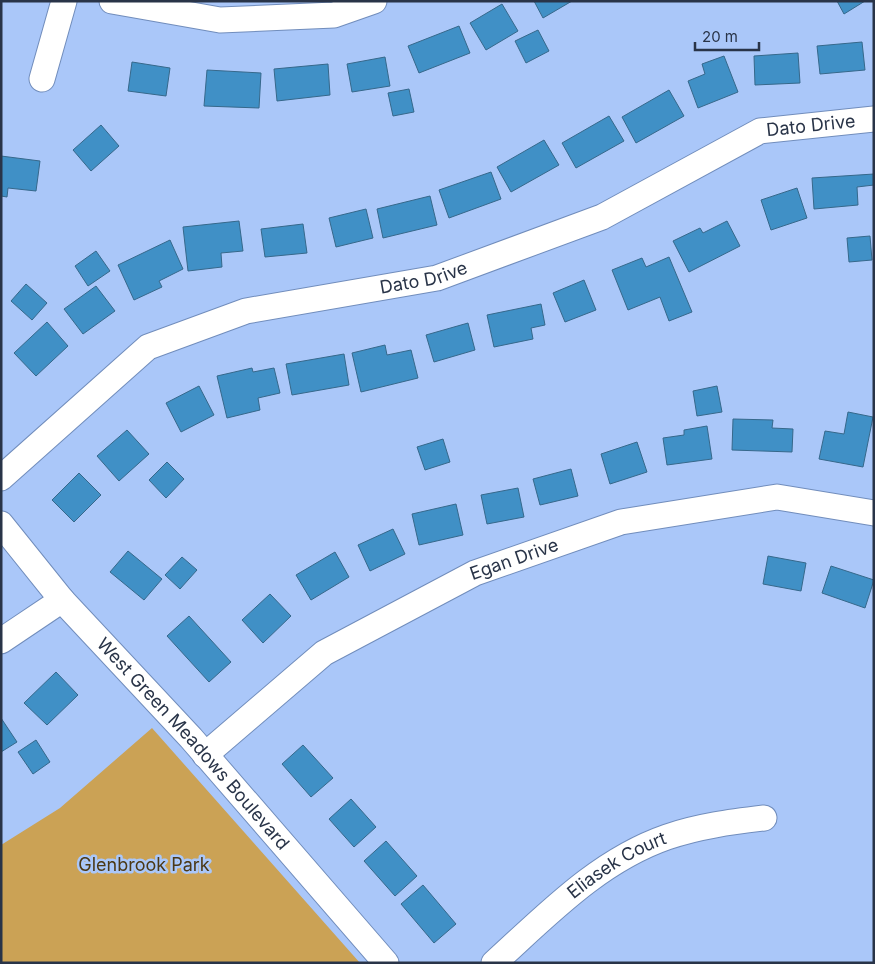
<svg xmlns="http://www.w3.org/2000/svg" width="875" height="964" font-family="Inter,sans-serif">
  <rect width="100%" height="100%" fill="#aac7f9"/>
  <path fill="#cba255" d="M152,728l208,235h-359v-118l59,-37z"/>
  <g fill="#4090c6" stroke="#36688b">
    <path d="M534,1h38l-29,17z"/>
    <path d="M837,1h28l-21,13z"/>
    <path d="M502,4l16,27 -32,19 -16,-27z"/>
    <path d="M459,26l11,27 -51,20 -11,-27z"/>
    <path d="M538,30l11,21 -23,12 -11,-22z"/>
    <path d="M862,42l3,28 -45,4 -3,-28z"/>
    <path d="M798,53l2,30 -45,2 -1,-29z"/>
    <path d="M724,56l14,36 -40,16 -10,-27 17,-7 -3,-10z"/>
    <path d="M385,57l5,29 -38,6 -5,-28z"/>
    <path d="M132,62l38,6 -4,28 -38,-5z"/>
    <path d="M328,64l2,31 -53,6 -3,-32z"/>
    <path d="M207,70l54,3 -2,35 -55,-2z"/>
    <path d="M409,89l5,23 -21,4 -5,-23z"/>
    <path d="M669,90l15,26 -48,27 -14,-26z"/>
    <path d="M609,116l15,25 -48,27 -14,-25z"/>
    <path d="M101,125l18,21 -28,25 -18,-21z"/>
    <path d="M544,140l15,25 -48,27 -14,-25z"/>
    <path d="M1,156l39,5 -4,30 -28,-3 -1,9 -6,-1z"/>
    <path d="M491,172l10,27 -52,19 -10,-28z"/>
    <path d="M874,174v11l-17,2 1,18 -44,4 -2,-31z"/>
    <path d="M797,188l10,30 -36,12 -10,-30z"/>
    <path d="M430,196l7,29 -54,13 -6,-29z"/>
    <path d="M366,209l7,29 -37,9 -7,-29z"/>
    <path d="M239,221l4,30 -22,2 1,14 -34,4 -5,-44z"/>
    <path d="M727,221l13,25 -51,26 -16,-31 27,-13 3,5z"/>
    <path d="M303,224l4,29 -42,4 -4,-28z"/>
    <path d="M870,236l2,24 -23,2 -2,-24z"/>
    <path d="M170,240l13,29 -24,12 3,6 -28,13 -16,-35z"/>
    <path d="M96,251l14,20 -22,15 -13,-20z"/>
    <path d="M669,257l23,55 -23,9 -9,-24 -32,13 -16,-40 30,-12 4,9z"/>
    <path d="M584,280l12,30 -31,12 -12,-29z"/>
    <path d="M26,284l21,19 -15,17 -21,-19z"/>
    <path d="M96,286l19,25 -32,23 -19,-25z"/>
    <path d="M541,304l4,21 -14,3 2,11 -39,8 -7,-32z"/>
    <path d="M47,322l21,24 -32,30 -22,-23z"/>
    <path d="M468,323l7,27 -41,12 -8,-27z"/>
    <path d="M385,345l2,10 24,-5 7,28 -57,14 -9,-39z"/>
    <path d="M344,354l5,31 -57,10 -6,-31z"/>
    <path d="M252,368l1,4 21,-4 6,25 -22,5 2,12 -33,8 -10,-42z"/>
    <path d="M199,386l15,29 -33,17 -15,-29z"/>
    <path d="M717,386l5,26 -25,4 -4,-25z"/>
    <path d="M848,412l25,5 -10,50 -44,-8 6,-28 19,3z"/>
    <path d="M733,419l40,1 -1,8 21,1 -1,23 -60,-2z"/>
    <path d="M707,426l5,33 -45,6 -4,-27 21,-3v-5z"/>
    <path d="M127,430l22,24 -30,27 -22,-25z"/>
    <path d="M443,439l7,23 -25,8 -8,-23z"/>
    <path d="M637,442l10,30 -37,12 -9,-30z"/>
    <path d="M167,462l17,17 -18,19 -17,-18z"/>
    <path d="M571,469l7,27 -38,9 -7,-26z"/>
    <path d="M79,473l22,22 -27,27 -22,-22z"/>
    <path d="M518,488l6,29 -37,7 -6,-29z"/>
    <path d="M456,504l7,31 -44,10 -7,-31z"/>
    <path d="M393,529l12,25 -35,17 -12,-26z"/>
    <path d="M128,551l34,28 -18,21 -34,-28z"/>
    <path d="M335,552l14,25 -38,23 -15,-25z"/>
    <path d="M768,556l38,7 -5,28 -38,-7z"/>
    <path d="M182,557l15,13 -17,19 -15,-14z"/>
    <path d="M831,566l43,14 -9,28 -43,-15z"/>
    <path d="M270,594l21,22 -28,27 -21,-23z"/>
    <path d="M189,616l42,46 -22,20 -42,-46z"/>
    <path d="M56,672l22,23 -31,30 -23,-22z"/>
    <path d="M1,718l16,24 -16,10z"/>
    <path d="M36,740l14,22 -17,12 -15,-22z"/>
    <path d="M303,745l30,33 -22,19 -29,-33z"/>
    <path d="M351,799l25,28 -22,20 -25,-28z"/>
    <path d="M386,841l31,35 -22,20 -31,-35z"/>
    <path d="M423,885l33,39 -22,19 -33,-39z"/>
  </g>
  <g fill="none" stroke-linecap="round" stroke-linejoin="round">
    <defs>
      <g id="minor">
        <path d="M112,1l108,19 114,-5 40,-14"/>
        <path d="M42,79l22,-78"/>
        <path id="s1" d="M1,478l147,-131 98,-36 191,-33 165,-61 158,-86 114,-12"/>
        <path id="s2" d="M1,524l61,76 129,138 195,225"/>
        <path d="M1,641l61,-41"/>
        <path id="s3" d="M205,755l119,-102 151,-80 146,-51 156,-25 97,16"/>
        <path id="s4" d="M494,963c53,-48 104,-102 173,-126 32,-11 64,-15 97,-19"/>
      </g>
    </defs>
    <use href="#minor" stroke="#718dbc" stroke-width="27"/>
    <use href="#minor" stroke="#fff" stroke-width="25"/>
  </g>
  <g text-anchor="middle" stroke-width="5" stroke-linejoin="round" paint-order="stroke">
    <g font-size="18" fill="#293448" stroke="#aac7f9">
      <text dy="6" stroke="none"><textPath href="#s1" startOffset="902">Dato Drive</textPath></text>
      <text dy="6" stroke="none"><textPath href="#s1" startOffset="482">Dato Drive</textPath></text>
      <text dy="6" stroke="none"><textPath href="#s3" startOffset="369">Egan Drive</textPath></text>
      <text dy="6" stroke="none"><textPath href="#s2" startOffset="292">West Green Meadows Boulevard</textPath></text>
      <text dy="6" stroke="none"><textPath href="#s4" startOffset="158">Eliasek Court</textPath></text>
    </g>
    <g font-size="18" fill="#4b3815" stroke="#aac7f9">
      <text x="144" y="871">Glenbrook Park</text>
    </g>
  </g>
  <rect width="875" height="964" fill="none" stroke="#293448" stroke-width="5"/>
  <path d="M695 42v8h64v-8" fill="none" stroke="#293448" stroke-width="2.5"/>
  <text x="702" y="42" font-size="15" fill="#293448" stroke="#aac7f9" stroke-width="4" paint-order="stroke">20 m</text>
</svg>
